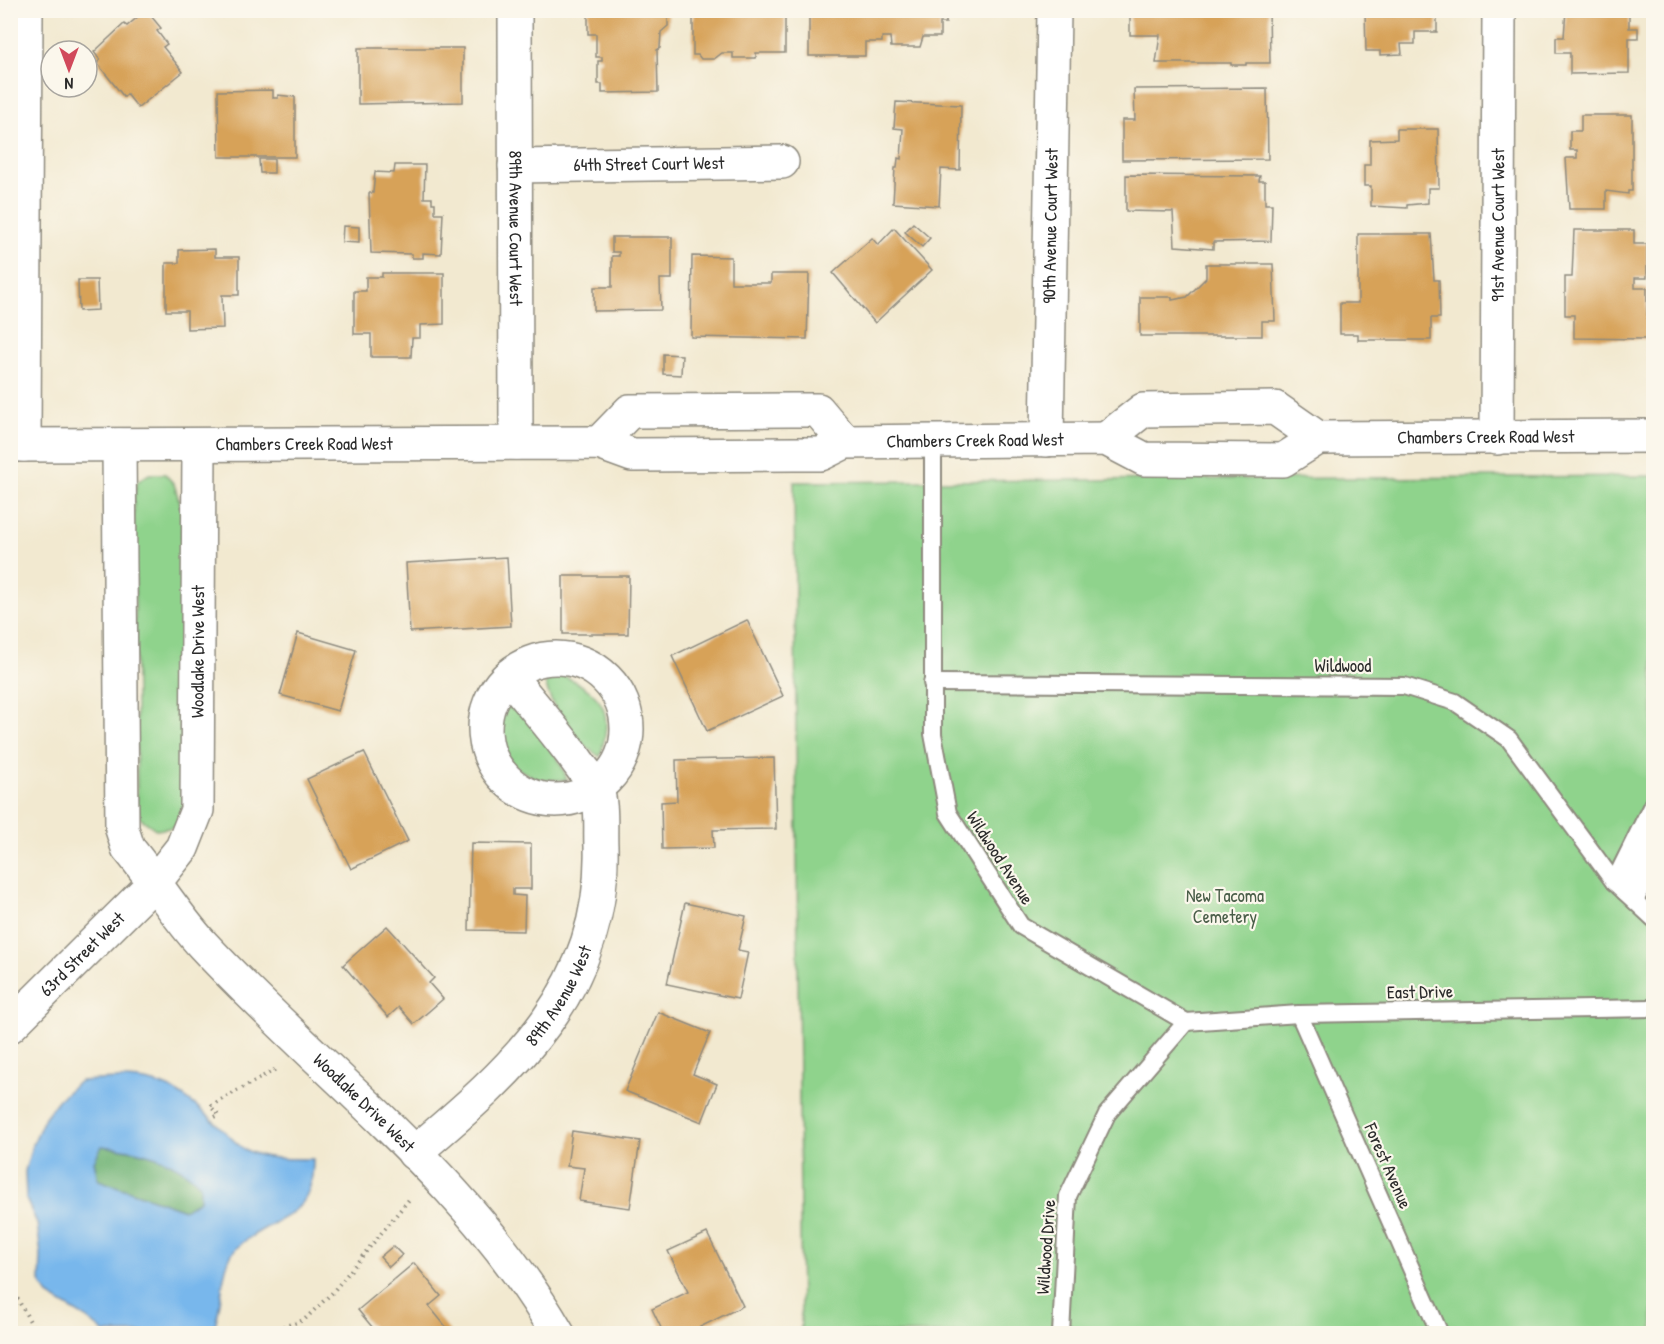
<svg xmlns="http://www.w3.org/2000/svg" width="1664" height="1344" font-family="'Patrick Hand',sans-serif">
  <rect width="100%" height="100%" fill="#fbf7ec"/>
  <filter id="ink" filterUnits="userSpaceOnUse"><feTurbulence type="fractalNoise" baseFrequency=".0167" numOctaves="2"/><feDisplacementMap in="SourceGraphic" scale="12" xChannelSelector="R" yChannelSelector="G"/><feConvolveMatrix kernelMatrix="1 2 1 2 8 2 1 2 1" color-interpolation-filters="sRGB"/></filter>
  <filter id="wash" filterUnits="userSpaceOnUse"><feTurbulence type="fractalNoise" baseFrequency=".008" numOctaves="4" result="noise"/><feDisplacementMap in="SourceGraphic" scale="24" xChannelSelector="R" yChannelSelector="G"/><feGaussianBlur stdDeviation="1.35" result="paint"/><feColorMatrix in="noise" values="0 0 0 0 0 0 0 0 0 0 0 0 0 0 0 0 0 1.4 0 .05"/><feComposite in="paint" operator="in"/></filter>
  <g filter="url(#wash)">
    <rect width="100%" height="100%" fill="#f2e9d0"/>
    <g fill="#8fd38c" stroke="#5d7f5c" stroke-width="1.5">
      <path d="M149,474h16l9,10 8,26 2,297 -9,20 -18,3 -17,-12 -3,-14 -3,-306 3,-16z"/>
      <path d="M1653,476v857h-852l-7,-851z"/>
      <path d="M564,676c42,20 49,36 36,81 -27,-18 -50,-47 -56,-80z"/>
      <path d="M505,704c28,14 53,47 62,76h-28l-23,-12 -13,-18 -5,-28z"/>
    </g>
    <path fill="#73b578" stroke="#4f7052" stroke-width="1.5" d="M101,1146c26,3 87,12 99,39 1,4 0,11 0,15l-15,10 -87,-30 -4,-19z"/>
    <path fill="#78b7ec" stroke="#52718c" stroke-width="1.5" fill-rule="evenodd" d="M118,1079c47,-1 69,17 102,48 8,7 15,16 24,22 19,11 47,10 69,10 0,56 -24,52 -64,79 -6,4 -16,12 -19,19 -10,20 -7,52 -18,76h-107l-19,-15 -37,-22 -9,-14 1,-27 -4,-32 -11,-24 -1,-28 7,-25 13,-29 14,-18 21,-18zM102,1146c38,4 71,11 98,39v15l-16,10 -86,-30 -4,-19z"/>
    <g id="blocks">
      <g fill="#d7a259">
        <path d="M146,10l15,18 -4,3 10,13 -4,3 20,25 -45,36 -11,-14 -3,3 -27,-34 3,-3 -6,-8 30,-28 3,2z"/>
        <path d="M588,10h76l4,5v11l-7,6 -1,16 -3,2 1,42 -56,1v-9h-4v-23h4v-4h-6v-23h-8z"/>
        <path d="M693,10l92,2v41h-29v5h-23v-5h-11l-8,6h-13l-3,-4h-5z"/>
        <path d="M809,10h137v13h-6v14h-17l-3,10h-29l-1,-10h-8v5h-17v14h-56z"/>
        <path d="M1124,10h145l1,53h-24v2h-15v-2h-75l4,-28h-30v-19h-6z"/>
        <path d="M1365,10h72v22h-22v12h-14l1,10 -22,1v-4h-14z"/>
        <path d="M1566,10h63v18h9v10h-9v35l-59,1v-21h-14v-16h8z"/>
        <path d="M358,48h105v54l-105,2z"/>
        <path d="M1267,88l1,71 -146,1v-40h13l-1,-31z"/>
        <path d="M273,90v8h5v-3l17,2v60h-76l-1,-66z"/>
        <path d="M896,102l65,3 -1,65 -19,-1 -2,37 -46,-3 2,-35h2l1,-10 3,1 2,-30 -9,-1z"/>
        <path d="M1581,115h51v76h-4v3l-22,-3v18h-37l-3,-51h11v-8h-7v-19h11z"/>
        <path d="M1397,129h41l1,59h-11v15l-21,2v3l-36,-2v-20h-7v-21h6v-25l27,-1z"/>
        <path d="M259,159h15v14h-14z"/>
        <path d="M395,165h30l-1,33h8v5h3v10h8l-2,41 -18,-1v5h-11v-4l-41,-1 -2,-60h4l2,-21 19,1z"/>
        <path d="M1126,175l134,1 -1,5h6v23h7l-1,37 -58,1v7l-38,-3 -2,-34 -47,-1z"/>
        <path d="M913,223l17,15 -8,9 -17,-15z"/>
        <path d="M343,226l16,1v16l-17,-1z"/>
        <path d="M894,228l38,42 -57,53 -42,-50 39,-35 6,7z"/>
        <path d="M1574,230h60v14h13v34h-12v10h12v51l-73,-1v-23h-9v-38h7z"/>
        <path d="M1358,234h73l3,46h5l1,38h-9v22h-73v-6h-18v-31h18z"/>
        <path d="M612,237h60v42h-12l1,31 -67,1v-24h18v-31h7v-4h-7z"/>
        <path d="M215,249v8h24v38h-17l1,33 -36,1v-18h-21v-48h13v-13z"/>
        <path d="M692,256l39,1v26h40v-9h38l-2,65 -116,-2z"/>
        <path d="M1206,264h67l2,57h-13v15h-122v-39h32v3l15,-3 19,-19z"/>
        <path d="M382,273h62v51l-24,1v13h-8l-1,19h-40v-23h-17v-43h12v-14h16z"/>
        <path d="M78,280h19l1,30 -19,1z"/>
        <path d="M663,354l19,1 -1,20 -18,-1z"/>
        <path d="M507,557l4,69 -101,6 -4,-69z"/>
        <path d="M563,576h66l-1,58h-65z"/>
        <path d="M747,620l36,76 -76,35 -35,-75z"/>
        <path d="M298,633l58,17 -18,61 -58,-16z"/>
        <path d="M364,752l44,89 -57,28 -44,-90z"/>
        <path d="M774,758l2,71 -63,1 1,18 -52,1 -1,-47 16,-1 -1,-41z"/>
        <path d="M471,843l60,1v45h-18v6l12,1 -1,35 -55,-1z"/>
        <path d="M685,903l61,13 -8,34 10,2 -10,47 -71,-15z"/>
        <path d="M387,926l47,52 -5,5 14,16 -29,25 -15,-17 -11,10 -45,-52z"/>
        <path d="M658,1012l52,21 -17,41 24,10 -15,38 -77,-31z"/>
        <path d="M572,1131l68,10 -10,67 -51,-7 5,-33 -17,-2z"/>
        <path d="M707,1233l36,73 -57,28h-22l-12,-25 36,-17 -20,-41z"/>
        <path d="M393,1246l9,9 -13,12 -9,-10z"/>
        <path d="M414,1263l27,33 -12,10 23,28h-74l-20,-24z"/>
      </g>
    </g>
  </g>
  <g filter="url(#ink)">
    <use href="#blocks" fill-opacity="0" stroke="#8e8a7e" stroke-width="1.5"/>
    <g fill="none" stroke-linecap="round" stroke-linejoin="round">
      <defs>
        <g id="lane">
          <path d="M933,441v293l15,79 73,113 165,96"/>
          <path d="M932,683l472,3 51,16 54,37 105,143 40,37"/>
          <path d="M1614,882l40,-81"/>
          <path d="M1625,892l29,-60"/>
          <path d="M1635,901l19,-38"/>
          <path d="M1299,1014l141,320"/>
          <path d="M1186,1022l113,-8 355,-6"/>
          <path d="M1061,1334l7,-138 39,-82 79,-92"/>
        </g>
        <g id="street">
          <path id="s1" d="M515,10l1,433"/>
          <path id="s2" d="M515,166l267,-4"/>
          <path id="s3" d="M1497,438l2,-428"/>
          <path id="s4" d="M1047,440l7,-430"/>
          <path d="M24,445l2,-435"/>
          <path id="s5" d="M119,445l3,384 6,19c26,31 48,68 75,97 119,128 267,235 355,389"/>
          <circle cx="556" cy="729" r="71"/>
          <path id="s6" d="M10,1026l145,-144 27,-34 15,-38 2,-365"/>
          <path id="s7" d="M414,1153c100,-84 191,-164 187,-307 -1,-17 2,-42 -5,-59 -4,-7 -11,-15 -16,-22 -22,-31 -47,-60 -71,-89"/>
        </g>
        <g id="secondary">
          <path d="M1106,439l37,-29 132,-2 43,30"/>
          <path d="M599,443l31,-32 162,-1h26l27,32"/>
          <path id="s8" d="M10,445l589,-2 33,12 163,-1h26l24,-12 261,-3 38,20 139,1 35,-22 336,-2"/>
        </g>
      </defs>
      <use href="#lane" stroke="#8e8a7e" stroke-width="20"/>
      <use href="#street" stroke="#8e8a7e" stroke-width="36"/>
      <use href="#secondary" stroke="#8e8a7e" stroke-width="36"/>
      <g stroke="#8e8a7e" stroke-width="4" stroke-dasharray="1.5 4.5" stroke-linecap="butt">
        <path d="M215,1117l4,-2 -9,-9 68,-38"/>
        <path d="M10,1239l6,57 21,38"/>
        <path d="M260,1334l44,-14 28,-27 79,-96"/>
      </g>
      <use href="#lane" stroke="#fff" stroke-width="16"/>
      <use href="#street" stroke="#fff" stroke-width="33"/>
      <use href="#secondary" stroke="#fff" stroke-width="33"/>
    </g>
  </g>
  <g text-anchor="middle" stroke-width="4.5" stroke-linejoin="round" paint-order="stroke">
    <g font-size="18" fill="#2b2b2b" stroke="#fbf7ec">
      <text dy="6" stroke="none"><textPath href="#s2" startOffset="134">64th Street Court West</textPath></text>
      <text dy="6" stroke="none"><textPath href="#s3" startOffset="213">91st Avenue Court West</textPath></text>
      <text dy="6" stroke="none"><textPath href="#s4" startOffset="214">90th Avenue Court West</textPath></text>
      <text dy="6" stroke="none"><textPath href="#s1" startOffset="218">89th Avenue Court West</textPath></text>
      <text dy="6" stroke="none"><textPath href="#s8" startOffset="1492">Chambers Creek Road West</textPath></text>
      <text dy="6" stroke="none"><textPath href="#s8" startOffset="970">Chambers Creek Road West</textPath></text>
      <text dy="6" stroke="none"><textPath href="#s8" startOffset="294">Chambers Creek Road West</textPath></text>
      <text dy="6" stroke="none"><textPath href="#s6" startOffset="447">Woodlake Drive West</textPath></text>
      <text x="1343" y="672">Wildwood</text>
      <text transform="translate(1000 858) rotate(57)" y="6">Wildwood Avenue</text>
      <text dy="6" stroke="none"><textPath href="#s6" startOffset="102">63rd Street West</textPath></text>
      <text transform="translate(1420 992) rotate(-1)" y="6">East Drive</text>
      <text dy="6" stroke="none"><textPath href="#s7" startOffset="216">89th Avenue West</textPath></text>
      <text dy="6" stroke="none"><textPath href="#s5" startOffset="752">Woodlake Drive West</textPath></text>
      <text transform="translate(1388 1166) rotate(66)" y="6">Forest Avenue</text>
      <text transform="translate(1046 1247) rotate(-86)" y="6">Wildwood Drive</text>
    </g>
    <g font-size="18" fill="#495d48" stroke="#fbf7ec">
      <text x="1225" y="902">New Tacoma<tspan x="1225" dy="21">Cemetery</tspan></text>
    </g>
  </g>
  <rect width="1664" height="1344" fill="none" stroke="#fbf7ec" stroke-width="36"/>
  <g transform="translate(69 69) rotate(180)"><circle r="28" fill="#fbf7ec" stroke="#a8a59f" stroke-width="1.5"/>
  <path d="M0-4.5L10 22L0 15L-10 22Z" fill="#d1495b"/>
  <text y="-9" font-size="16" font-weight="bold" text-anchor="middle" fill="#2b2b2b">N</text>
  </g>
</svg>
